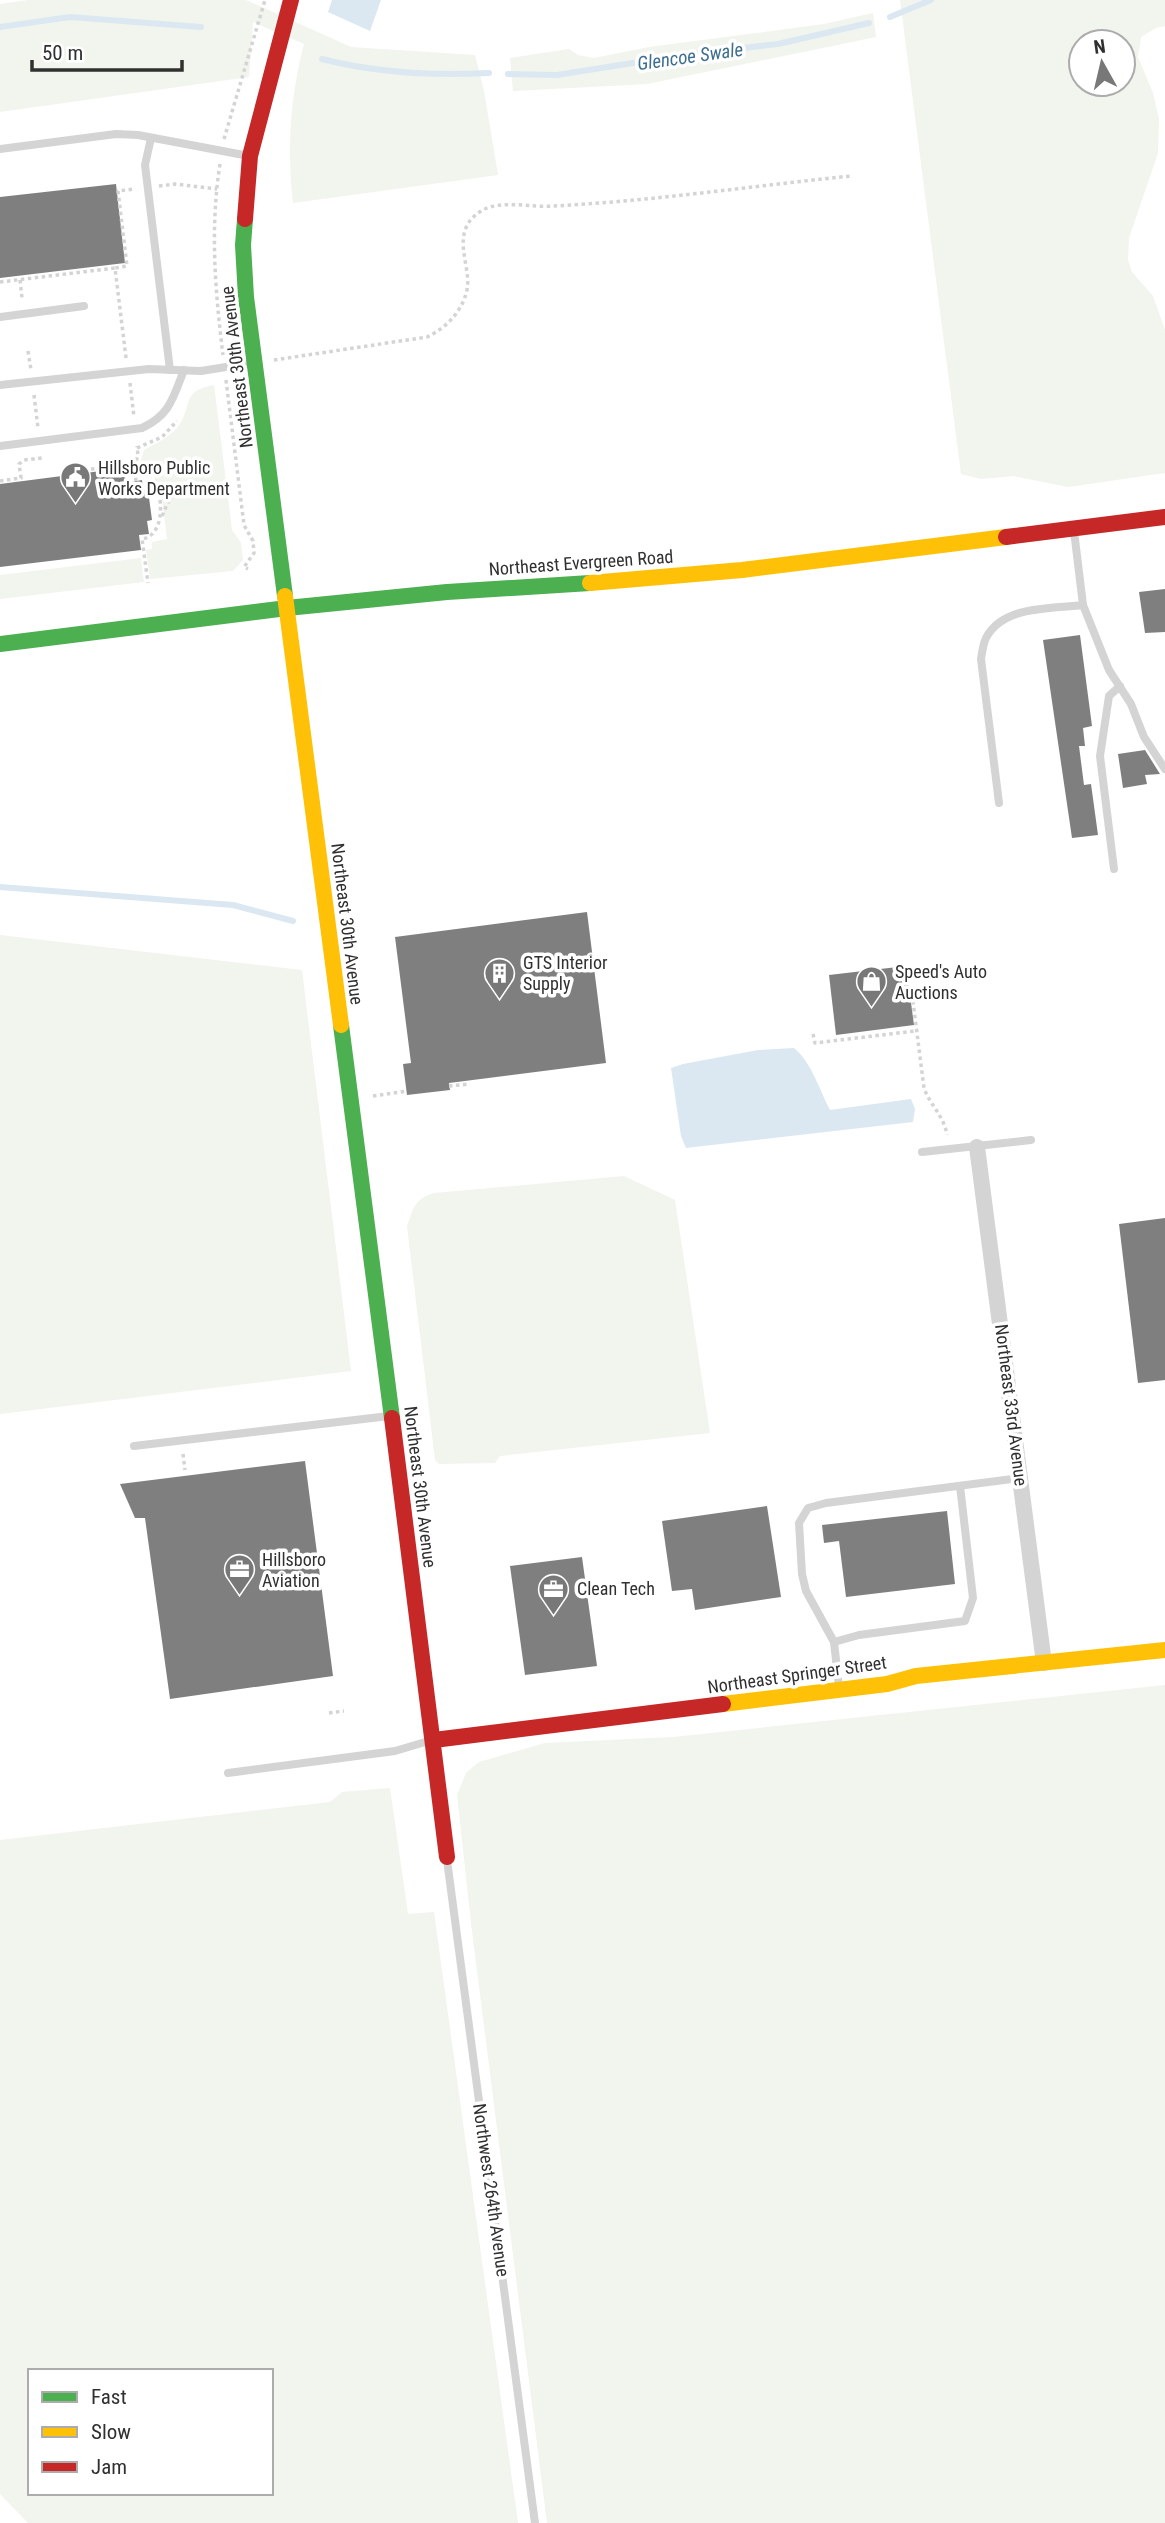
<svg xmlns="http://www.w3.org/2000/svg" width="1165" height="2523" font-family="'Roboto Condensed',sans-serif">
  <rect width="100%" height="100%" fill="#fff"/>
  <g fill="#f1f5ed" fill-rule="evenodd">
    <path d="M28,0h218l105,47 124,8 9,36 14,84 -205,28c-6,-55 -3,-105 11,-159l-51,-22 -4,55 -249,35v-108z"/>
    <path d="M900,0h265v26l-9,2 -15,9 -3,20 15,36 6,26 -1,34 -29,85 -1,22 4,12 21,24 12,34v143l-97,14 -54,-11 -33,3 -20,-5zM1081,42h42v42h-42z"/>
    <path d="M873,13l3,24 -229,47 -134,7 -3,-33 59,-9 9,6 16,3 55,-11 175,-23z"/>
    <path d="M214,385l18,145 9,13 2,17 -10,11 -83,8 -4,-29 6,-1v-7l15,-3c-4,-30 -3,-58 -26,-79l3,-10c11,-6 24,-12 33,-22 17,-21 2,-37 37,-43z"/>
    <path d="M141,558l3,24 -144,17v-24z"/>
    <path d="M0,935l302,35 49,401 -351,43z"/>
    <path d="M624,1176l51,24 35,233 -210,23 -5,7 -56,1 -4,-4 -28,-234c7,-18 7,-27 27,-33z"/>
    <path d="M1165,1685v838h-618l-76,-600 -14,-128 9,-22 13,-11 66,-19 128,-6z"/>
    <path d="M390,1788l18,126 26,-2 84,611h-490l-28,-29v-654l330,-38 12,-10zM30,2371h241v122h-241z"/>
  </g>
  <g fill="#dbe8f2">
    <path d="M332,0h49l-11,31 -42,-19z"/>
    <path d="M794,1048c18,15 25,41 36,62l81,-11 4,10 -2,13 -227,26 -5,-12 -10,-68 12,-4 75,-14z"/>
  </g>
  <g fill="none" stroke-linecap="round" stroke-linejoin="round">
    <g stroke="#dbe8f2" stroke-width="6">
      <path d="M890,17l41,-17"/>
      <path d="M0,27l70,-10 131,10"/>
      <path d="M322,59c55,14 110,17 167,14"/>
      <path d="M508,74l49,1 126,-20 95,-11 91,-21"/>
      <path d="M0,887l233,18 60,16"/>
    </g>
  </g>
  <g fill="#7f7f7f">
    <path d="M116,184l9,79 -125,15v-81z"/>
    <path d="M124,468l2,15 16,-3 1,10h5l4,30 -5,1 2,13 -10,1 2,15 -141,17v-83z"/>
    <path d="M1165,589v43l-20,1 -6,-41z"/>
    <path d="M1080,635l12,91 -9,2 2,18h-6l5,39 7,-1 7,51 -26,3 -29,-198z"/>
    <path d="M1145,750l15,24 -15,1 2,9 -24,4 -5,-34z"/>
    <path d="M587,912l19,151 -157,20 1,7 -43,5 -4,-31 8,-1 -16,-126z"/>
    <path d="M906,966l8,59 -78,10 -7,-60z"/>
    <path d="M1165,1218v162l-27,3 -19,-159z"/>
    <path d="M305,1461l28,215 -163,23 -25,-181h-10l-15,-34z"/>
    <path d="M767,1506l14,91 -86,13 -3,-21 -20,2 -10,-70z"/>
    <path d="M947,1511l8,73 -109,13 -7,-56 -15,2 -2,-18z"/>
    <path d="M582,1557l15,109 -72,9 -15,-109z"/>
  </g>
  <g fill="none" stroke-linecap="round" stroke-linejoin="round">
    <g stroke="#d4d4d4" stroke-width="3.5" stroke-dasharray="3.5 3.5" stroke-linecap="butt">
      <path d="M224,139l41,-139"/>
      <path d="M220,164c-10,64 -5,126 3,191"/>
      <path d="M159,186l16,-2 42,5"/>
      <path d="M20,280l2,18"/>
      <path d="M0,282l115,-14"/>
      <path d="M28,351l3,19"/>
      <path d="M126,358l-11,-90 12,-2 -9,-75 16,-2"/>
      <path d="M274,360l153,-23c19,-9 35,-25 40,-47 5,-25 -19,-58 14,-79 19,-12 51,-3 73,-5 99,-5 198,-20 297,-30"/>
      <path d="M226,380l18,145 9,16 1,12 -10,14 4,2"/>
      <path d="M130,383l4,34"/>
      <path d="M34,395l4,33"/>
      <path d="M137,448l25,-11 15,-16"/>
      <path d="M91,469c15,-1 42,-10 55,0 17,13 23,66 -4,70l6,44"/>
      <path d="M0,481l21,-3 -2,-14 5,-4 18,-2"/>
      <path d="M136,481l-2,-16 4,-9 -1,-10"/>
      <path d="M162,516c5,-10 5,-16 15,-24"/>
      <path d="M912,994l12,94c6,17 20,28 23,47"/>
      <path d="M813,1034l2,9 100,-12"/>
      <path d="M449,1086l21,-2"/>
      <path d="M373,1096l34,-5"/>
      <path d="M183,1454l2,16"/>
      <path d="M329,1713l15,-2"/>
    </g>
    <g stroke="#d4d4d4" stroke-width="8">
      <path d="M151,138l-6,27 25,205"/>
      <path d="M0,149l116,-15 22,1 111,21"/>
      <path d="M0,317l84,-11"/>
      <path d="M0,385l149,-16 52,2 50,-8"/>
      <path d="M0,446l142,-18c28,-13 31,-30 42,-58"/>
      <path d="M1074,531l9,74 26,65 22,34 13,33 21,32"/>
      <path d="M999,803l-18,-144c1,-6 2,-15 5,-21 17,-33 66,-29 97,-33"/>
      <path d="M1114,869l-14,-113 9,-60 11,-10"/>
      <path d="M922,1152l109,-12"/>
      <path d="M134,1446l255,-30"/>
      <path d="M834,1642l25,-7 106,-14 8,-23 -13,-112"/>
      <path d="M839,1687l-5,-45 -28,-51 -4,-17 -3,-51 9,-15 18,-5 194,-25"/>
      <path d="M228,1773l167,-22 37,-11"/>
      <path d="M447,1860l88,663"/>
    </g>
    <path stroke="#d4d4d4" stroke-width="16" d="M977,1147l67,516"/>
    <g stroke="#4caf50" stroke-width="16">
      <path d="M245,219l-2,26 3,52 39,299"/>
      <path d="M0,644l287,-36 160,-16 143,-9"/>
      <path d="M341,1025l51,393"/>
    </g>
    <g stroke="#ffc107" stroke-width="16">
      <path d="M590,583l152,-13 264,-33"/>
      <path d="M285,596l56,429"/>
      <path d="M723,1704l164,-20 29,-8 249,-26"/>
    </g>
    <g stroke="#c62828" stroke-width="16">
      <path d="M245,219l5,-63 41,-156"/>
      <path d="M1006,537l159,-20"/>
      <path d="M392,1418l55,439"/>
      <path d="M434,1740l289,-36"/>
    </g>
  </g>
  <defs>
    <symbol id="civic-pin" viewBox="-11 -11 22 30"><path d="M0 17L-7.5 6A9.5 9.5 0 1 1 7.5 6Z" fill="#787878" stroke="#fff"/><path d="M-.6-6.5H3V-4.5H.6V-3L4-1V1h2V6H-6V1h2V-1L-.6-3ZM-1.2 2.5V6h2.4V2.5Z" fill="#fff"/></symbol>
    <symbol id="building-pin" viewBox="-11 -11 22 30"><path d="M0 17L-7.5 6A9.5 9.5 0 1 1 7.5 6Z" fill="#787878" stroke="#fff"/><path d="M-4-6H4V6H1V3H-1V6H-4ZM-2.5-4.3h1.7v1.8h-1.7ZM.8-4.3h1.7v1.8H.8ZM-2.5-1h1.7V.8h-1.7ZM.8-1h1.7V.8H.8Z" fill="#fff"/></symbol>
    <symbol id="shop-pin" viewBox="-11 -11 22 30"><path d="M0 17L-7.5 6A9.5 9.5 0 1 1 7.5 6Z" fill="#787878" stroke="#fff"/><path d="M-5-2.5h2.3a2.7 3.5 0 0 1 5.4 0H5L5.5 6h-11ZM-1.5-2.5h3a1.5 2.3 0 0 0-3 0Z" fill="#fff"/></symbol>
    <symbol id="office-pin" viewBox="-11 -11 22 30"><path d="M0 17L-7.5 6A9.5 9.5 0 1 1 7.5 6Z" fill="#787878" stroke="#fff"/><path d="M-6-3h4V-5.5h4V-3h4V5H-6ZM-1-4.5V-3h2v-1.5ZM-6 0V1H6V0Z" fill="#fff"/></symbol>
  </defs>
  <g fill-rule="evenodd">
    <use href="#civic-pin" x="58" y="460" width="35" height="47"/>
    <use href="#building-pin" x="482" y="956" width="35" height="47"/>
    <use href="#shop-pin" x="854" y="964" width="35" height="47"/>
    <use href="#office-pin" x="222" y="1552" width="35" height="47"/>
    <use href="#office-pin" x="536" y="1572" width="35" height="47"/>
  </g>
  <g text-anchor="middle" stroke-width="7" stroke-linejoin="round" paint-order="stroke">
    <g font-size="18" fill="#303030" stroke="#fff">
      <text transform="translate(237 367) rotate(-97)" y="6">Northeast 30th Avenue</text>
      <text transform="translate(581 563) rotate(-4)" y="6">Northeast Evergreen Road</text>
      <text transform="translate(347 924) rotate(83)" y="6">Northeast 30th Avenue</text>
      <text transform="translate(1011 1405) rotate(83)" y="6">Northeast 33rd Avenue</text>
      <text transform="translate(420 1487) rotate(83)" y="6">Northeast 30th Avenue</text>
      <text transform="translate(797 1675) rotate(-8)" y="6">Northeast Springer Street</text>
      <text transform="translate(491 2190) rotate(82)" y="6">Northwest 264th Avenue</text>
    </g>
    <g font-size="18" fill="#303030" stroke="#fff" text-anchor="start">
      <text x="98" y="474">Hillsboro Public<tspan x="98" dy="21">Works Department</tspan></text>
      <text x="523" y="969">GTS Interior<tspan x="523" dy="21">Supply</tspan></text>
      <text x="895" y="978">Speed's Auto<tspan x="895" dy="21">Auctions</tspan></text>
      <text x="262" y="1566">Hillsboro<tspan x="262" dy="21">Aviation</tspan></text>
      <text x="577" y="1595">Clean Tech</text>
    </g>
    <g font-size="19" font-style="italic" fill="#3e6f91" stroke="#fff">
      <text transform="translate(690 56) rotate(-8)" y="7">Glencoe Swale</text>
    </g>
  </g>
  <rect x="28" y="2369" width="245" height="126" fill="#ffffff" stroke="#acacac" stroke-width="2"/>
  <rect x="42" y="2392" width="35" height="10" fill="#4caf50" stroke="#acacac" stroke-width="2"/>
  <text x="91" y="2404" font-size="21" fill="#303030">Fast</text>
  <rect x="42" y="2427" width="35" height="10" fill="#ffc107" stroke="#acacac" stroke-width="2"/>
  <text x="91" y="2439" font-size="21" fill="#303030">Slow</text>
  <rect x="42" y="2462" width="35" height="10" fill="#c62828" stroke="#acacac" stroke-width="2"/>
  <text x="91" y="2474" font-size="21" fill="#303030">Jam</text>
  <g transform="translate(1102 63) rotate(352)"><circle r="33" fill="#ffffff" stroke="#acacac" stroke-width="2"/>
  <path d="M0-5L12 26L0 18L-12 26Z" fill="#787878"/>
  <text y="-10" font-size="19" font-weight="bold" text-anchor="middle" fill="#303030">N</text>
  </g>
  <path d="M32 60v10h150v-10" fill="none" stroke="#303030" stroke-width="3.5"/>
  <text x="42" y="60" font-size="21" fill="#303030" stroke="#ffffff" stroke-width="5" paint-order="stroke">50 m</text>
</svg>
